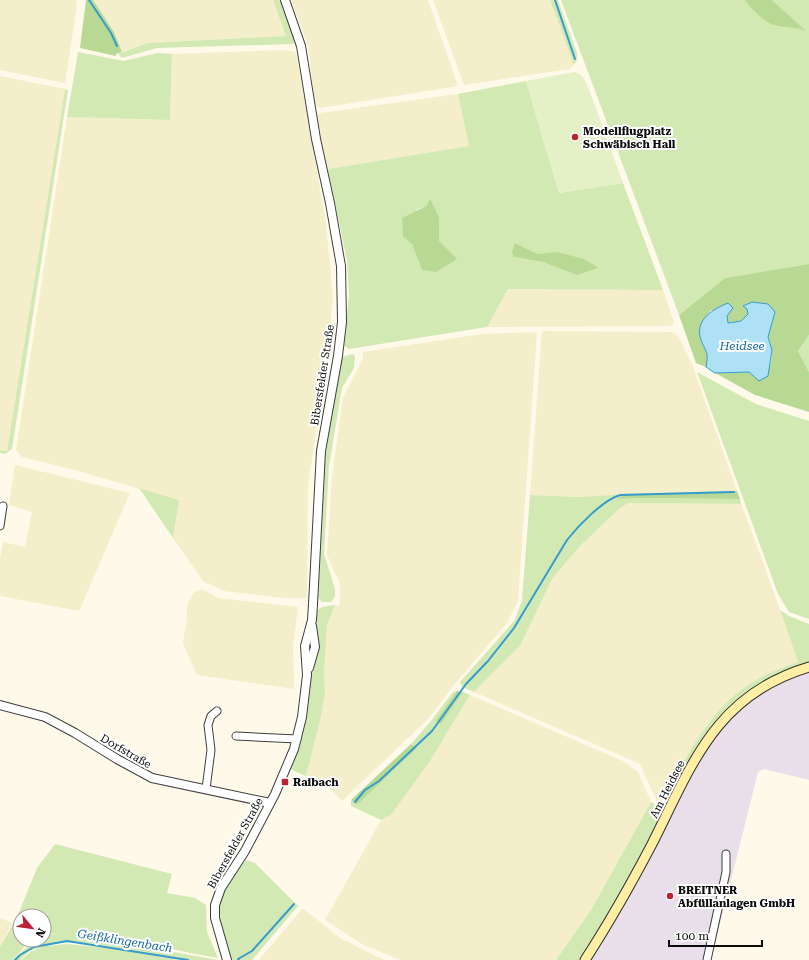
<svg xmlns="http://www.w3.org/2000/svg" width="809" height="960" font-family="'Roboto Serif',serif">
  <rect width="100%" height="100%" fill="#fff9e9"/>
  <path fill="#e8dfea" d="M809,672v108l-45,-11 -6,3 -47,188h-122l79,-140 43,-78 16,-21 20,-18 26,-17z"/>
  <g fill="#f4eeca">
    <path d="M0,0h76l1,6 -12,77 -65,-13z"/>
    <path d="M93,0h180l13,36 -139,7 -25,9 -8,-20z"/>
    <path d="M291,0h137l30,86 -138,22 -5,-3 -7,-60z"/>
    <path d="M433,0h117l24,65 -4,4 -106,16z"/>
    <path d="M283,50l13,2 30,171 7,74 -8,78 -17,110 -1,113h-23l-60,-7 -21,-10 -30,-43 5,-38 -100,-29 -56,-14 -6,-7 51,-333 103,3 2,-66z"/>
    <path d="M0,76l65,13 -58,362 -7,-1z"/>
    <path d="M458,94l11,52 -141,23 -13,-52 5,-4z"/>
    <path d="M508,289l155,1 11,33 -3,3 -184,1z"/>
    <path d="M542,331l130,1 7,5 14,30 44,124 -112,3 -45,3 -50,-2z"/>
    <path d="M537,332l-19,269 -11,22 -54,63 -24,32 -87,83 -13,-14 -23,-11 15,-59 4,-24 -1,-20 3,-48 8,-20 4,1 1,-7v-15l-13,-29 5,-78 11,-80 20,-38v-7l119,-18z"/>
    <path d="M15,465l115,28 -51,118 -79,-15v-37l3,-17 22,5 7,-35 -23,-7z"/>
    <path d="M628,503l113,1 20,52 37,106 -40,17 -25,18 -25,26 -20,32 -28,53 -20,-44 -166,-72 46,-46 32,-67 27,-32 40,-38z"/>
    <path d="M202,589l16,9 80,9 -5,39 1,43 -97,-14 -14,-32 4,-25v-12l6,-13z"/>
    <path d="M470,695l153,66 15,11 13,30 -60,108 -35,50h-156l-38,-16 -37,-24 56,-100 10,-5 39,-54z"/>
    <path d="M302,909l3,1 35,28 44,22h-125z"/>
    <path d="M0,918l12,5 -12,24z"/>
  </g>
  <g fill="#d3e9b3" fill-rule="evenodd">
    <path d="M273,0h8l12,30 1,14 -137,4 -35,10 -4,-4 29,-11 139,-7z"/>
    <path d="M550,0h8l19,53v7l-3,5z"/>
    <path d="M561,0h184c6,9 21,23 31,26 9,3 19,0 28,4l-32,-30h37v264l-84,14 -46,37z"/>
    <path d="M78,52l46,9 33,-8 15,1 -2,66 -103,-3z"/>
    <path d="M526,81l33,112 64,-10 40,107 -155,-1 -21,38 -138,22 -5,-3 5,-52 -2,-33 -19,-92 141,-23 -11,-52zM429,200l10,17v24l-17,29 -10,-26 4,-34 10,-4zM515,243l23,11 46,5 15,9 -22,7 -34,-13 -29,-5z"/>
    <path d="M65,89l3,1 -56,359 -7,5 -5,-1v-3l7,1z"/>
    <path d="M809,335v37l-11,-21z"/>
    <path d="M352,354l3,2 -1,12 -12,20 -13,78 -5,88 11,35v8l-4,5h-9l-5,-5 4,-114 19,-125z"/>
    <path d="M697,372l59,32 53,17v198l-20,-7 -11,-18z"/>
    <path d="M139,488l40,12 -6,38z"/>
    <path d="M625,494l-8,5 21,-1 102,1 1,5 -113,-1 -9,6 -40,38 -27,32 -32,67 -46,46 -12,-5 -2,-5 55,-62 7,-20 8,-105 50,2z"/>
    <path d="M335,605l-8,20 -3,48 1,20 -4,24 -15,59 -16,-7 21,-98 5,-36v-24l6,-4z"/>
    <path d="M780,610l9,6 20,8v39c-47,12 -83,42 -110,81l-71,135 -44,75 -4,6h-24l35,-50 60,-108 9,5c25,-47 49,-101 98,-128 12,-7 27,-12 40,-17z"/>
    <path d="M457,691l-20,30 4,3 22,-32 7,3 -40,66 -39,54 -10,5 -30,-14v-6l6,5 60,-57 -6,-4 20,-23 22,-29z"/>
    <path d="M55,844l117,30 -5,19 28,5 11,7 1,27 11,26c-55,-10 -118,-27 -174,-24v-18h-24v24h15l-11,7 -11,13h-13v-13l17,-30 20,-49z"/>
    <path d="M246,860l9,3 43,43 -46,54h-20c-4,-12 -12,-26 -13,-38 -2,-22 12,-47 27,-62z"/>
    <path d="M69,933l149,27c-12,0 -25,0 -37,0 -43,-4 -93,-26 -136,-14l22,-2 51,5 59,11h-156l9,-8 14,-6 -15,5 -9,9h-6c8,-9 17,-20 30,-20v-5z"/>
  </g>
  <g fill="#b8d993">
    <path d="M86,0h7l21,32 8,20 -6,2v2l-36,-8z"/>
    <path d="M745,0h27l34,31c-10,-4 -19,-3 -29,-5 -10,-1 -26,-17 -32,-26z"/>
    <path d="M430,199l9,18v24l18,18 -21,13 -14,-2 -10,-26 -9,-8 -1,-18 24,-12z"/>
    <path d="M515,243l23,11 19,-2 27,7 15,9 -22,7 -34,-13 -29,-5 -2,-5z"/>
    <path d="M809,264v71l-11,16 11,21v40l-54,-17 -40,-22 34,-1 22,-8 1,-14 -4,-13 7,-25 -31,-6 3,3 1,5 -7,7 -13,2 -1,-7 -16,-6 -9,12 -2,16 8,16 -2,13 -10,-4 -17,-48 46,-37z"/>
    <path d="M737,491l3,8 -102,-1 -21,1 8,-5z"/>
    <path d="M457,691l6,1 -22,32 -5,-3z"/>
    <path d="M411,744l6,4 -60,57 -6,-5z"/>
  </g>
  <path fill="#e4f0c5" d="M574,72c10,2 12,11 16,20l33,91 -64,10 -33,-112z"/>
  <path fill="#aee0f6" stroke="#349cce" d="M752,302l16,2 7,8 -7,25 4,13 -4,26 -9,5 -10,-9 -34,1 -9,-6c3,-16 0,-14 -5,-27 -7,-20 12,-31 27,-37l5,5 -6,8 1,7 13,-2 7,-7 -1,-5 -4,-3z"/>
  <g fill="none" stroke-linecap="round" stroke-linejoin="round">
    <g stroke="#349cce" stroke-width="2">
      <path d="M89,0l22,33 6,13"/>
      <path d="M555,0l20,59"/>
      <path d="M355,802l10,-12 14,-9 53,-50 34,-47 22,-23 26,-33 53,-88c11,-14 36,-40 53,-45l114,-3"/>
      <path d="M15,960l5,-5 14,-8 33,-6 121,19"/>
      <path d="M239,960l-1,-1 14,-8 42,-47"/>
    </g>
    <defs>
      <g id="minor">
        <path d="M0,526l3,-20"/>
        <path d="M236,736l61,3"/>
        <path d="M206,789l5,-39 -3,-25 3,-9 6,-5"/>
        <path d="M707,960l19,-88v-18"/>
      </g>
      <g id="tertiary">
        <path d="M309,668l6,-21 -3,-21"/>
        <path d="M0,705l45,12 30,16 42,26 35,19 118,25"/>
        <path d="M227,960l-12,-42v-13l6,-17 24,-37 30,-57 19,-45 8,-32 5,-42 -2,-29 7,-26 1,-16 8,-153 17,-95 4,-34 -1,-56 -11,-63 -14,-64 -15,-93 -16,-46"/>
      </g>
      <path id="secondary" d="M585,960c24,-37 46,-76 67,-116 40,-79 63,-149 157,-177"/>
    </defs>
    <use href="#minor" stroke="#3e3e3e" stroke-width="9"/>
    <use href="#tertiary" stroke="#3e3e3e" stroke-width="10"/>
    <use href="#secondary" stroke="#2d2d2d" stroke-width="11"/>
    <use href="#minor" stroke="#fff" stroke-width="7"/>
    <use href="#tertiary" stroke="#fff" stroke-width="8"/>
    <use href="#secondary" stroke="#ffeea4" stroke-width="9"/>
  </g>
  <g fill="#bb2335" stroke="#fff" stroke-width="1.5">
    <circle cx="575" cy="137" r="4"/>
    <rect x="281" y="778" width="8" height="8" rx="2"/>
    <circle cx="670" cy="896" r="4"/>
  </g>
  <g text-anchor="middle" stroke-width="4" stroke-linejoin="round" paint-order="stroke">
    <g font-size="11" font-weight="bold" fill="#0b0b0b" stroke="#fff" text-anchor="start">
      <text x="583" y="135">Modellflugplatz<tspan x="583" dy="13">Schwäbisch Hall</tspan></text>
      <text x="293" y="786">Raibach</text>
      <text x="678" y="894">BREITNER<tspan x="678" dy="13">Abfüllanlagen GmbH</tspan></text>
    </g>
    <g font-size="11" fill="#0b0b0b" stroke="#fff">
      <text transform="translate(322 375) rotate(-81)" y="4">Bibersfelder Straße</text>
      <text transform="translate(126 751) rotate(30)" y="4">Dorfstraße</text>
      <text transform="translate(667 789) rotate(-63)" y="4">Am Heidsee</text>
      <text transform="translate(235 843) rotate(-61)" y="4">Bibersfelder Straße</text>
    </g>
    <g font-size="12" font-style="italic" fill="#156b9c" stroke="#fff">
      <text x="742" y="350">Heidsee</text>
      <text transform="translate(125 941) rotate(9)" y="4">Geißklingenbach</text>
    </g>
  </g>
  <g transform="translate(32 928) rotate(119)"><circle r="19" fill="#ffffff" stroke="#9d9d9d"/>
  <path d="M0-3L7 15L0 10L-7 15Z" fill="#bb2335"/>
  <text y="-6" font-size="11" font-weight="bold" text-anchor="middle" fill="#0b0b0b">N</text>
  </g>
  <path d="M669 940v6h93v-6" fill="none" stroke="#0b0b0b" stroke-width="2"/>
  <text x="675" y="940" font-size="12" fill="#0b0b0b" stroke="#ffffff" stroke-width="3" paint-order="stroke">100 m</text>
</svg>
